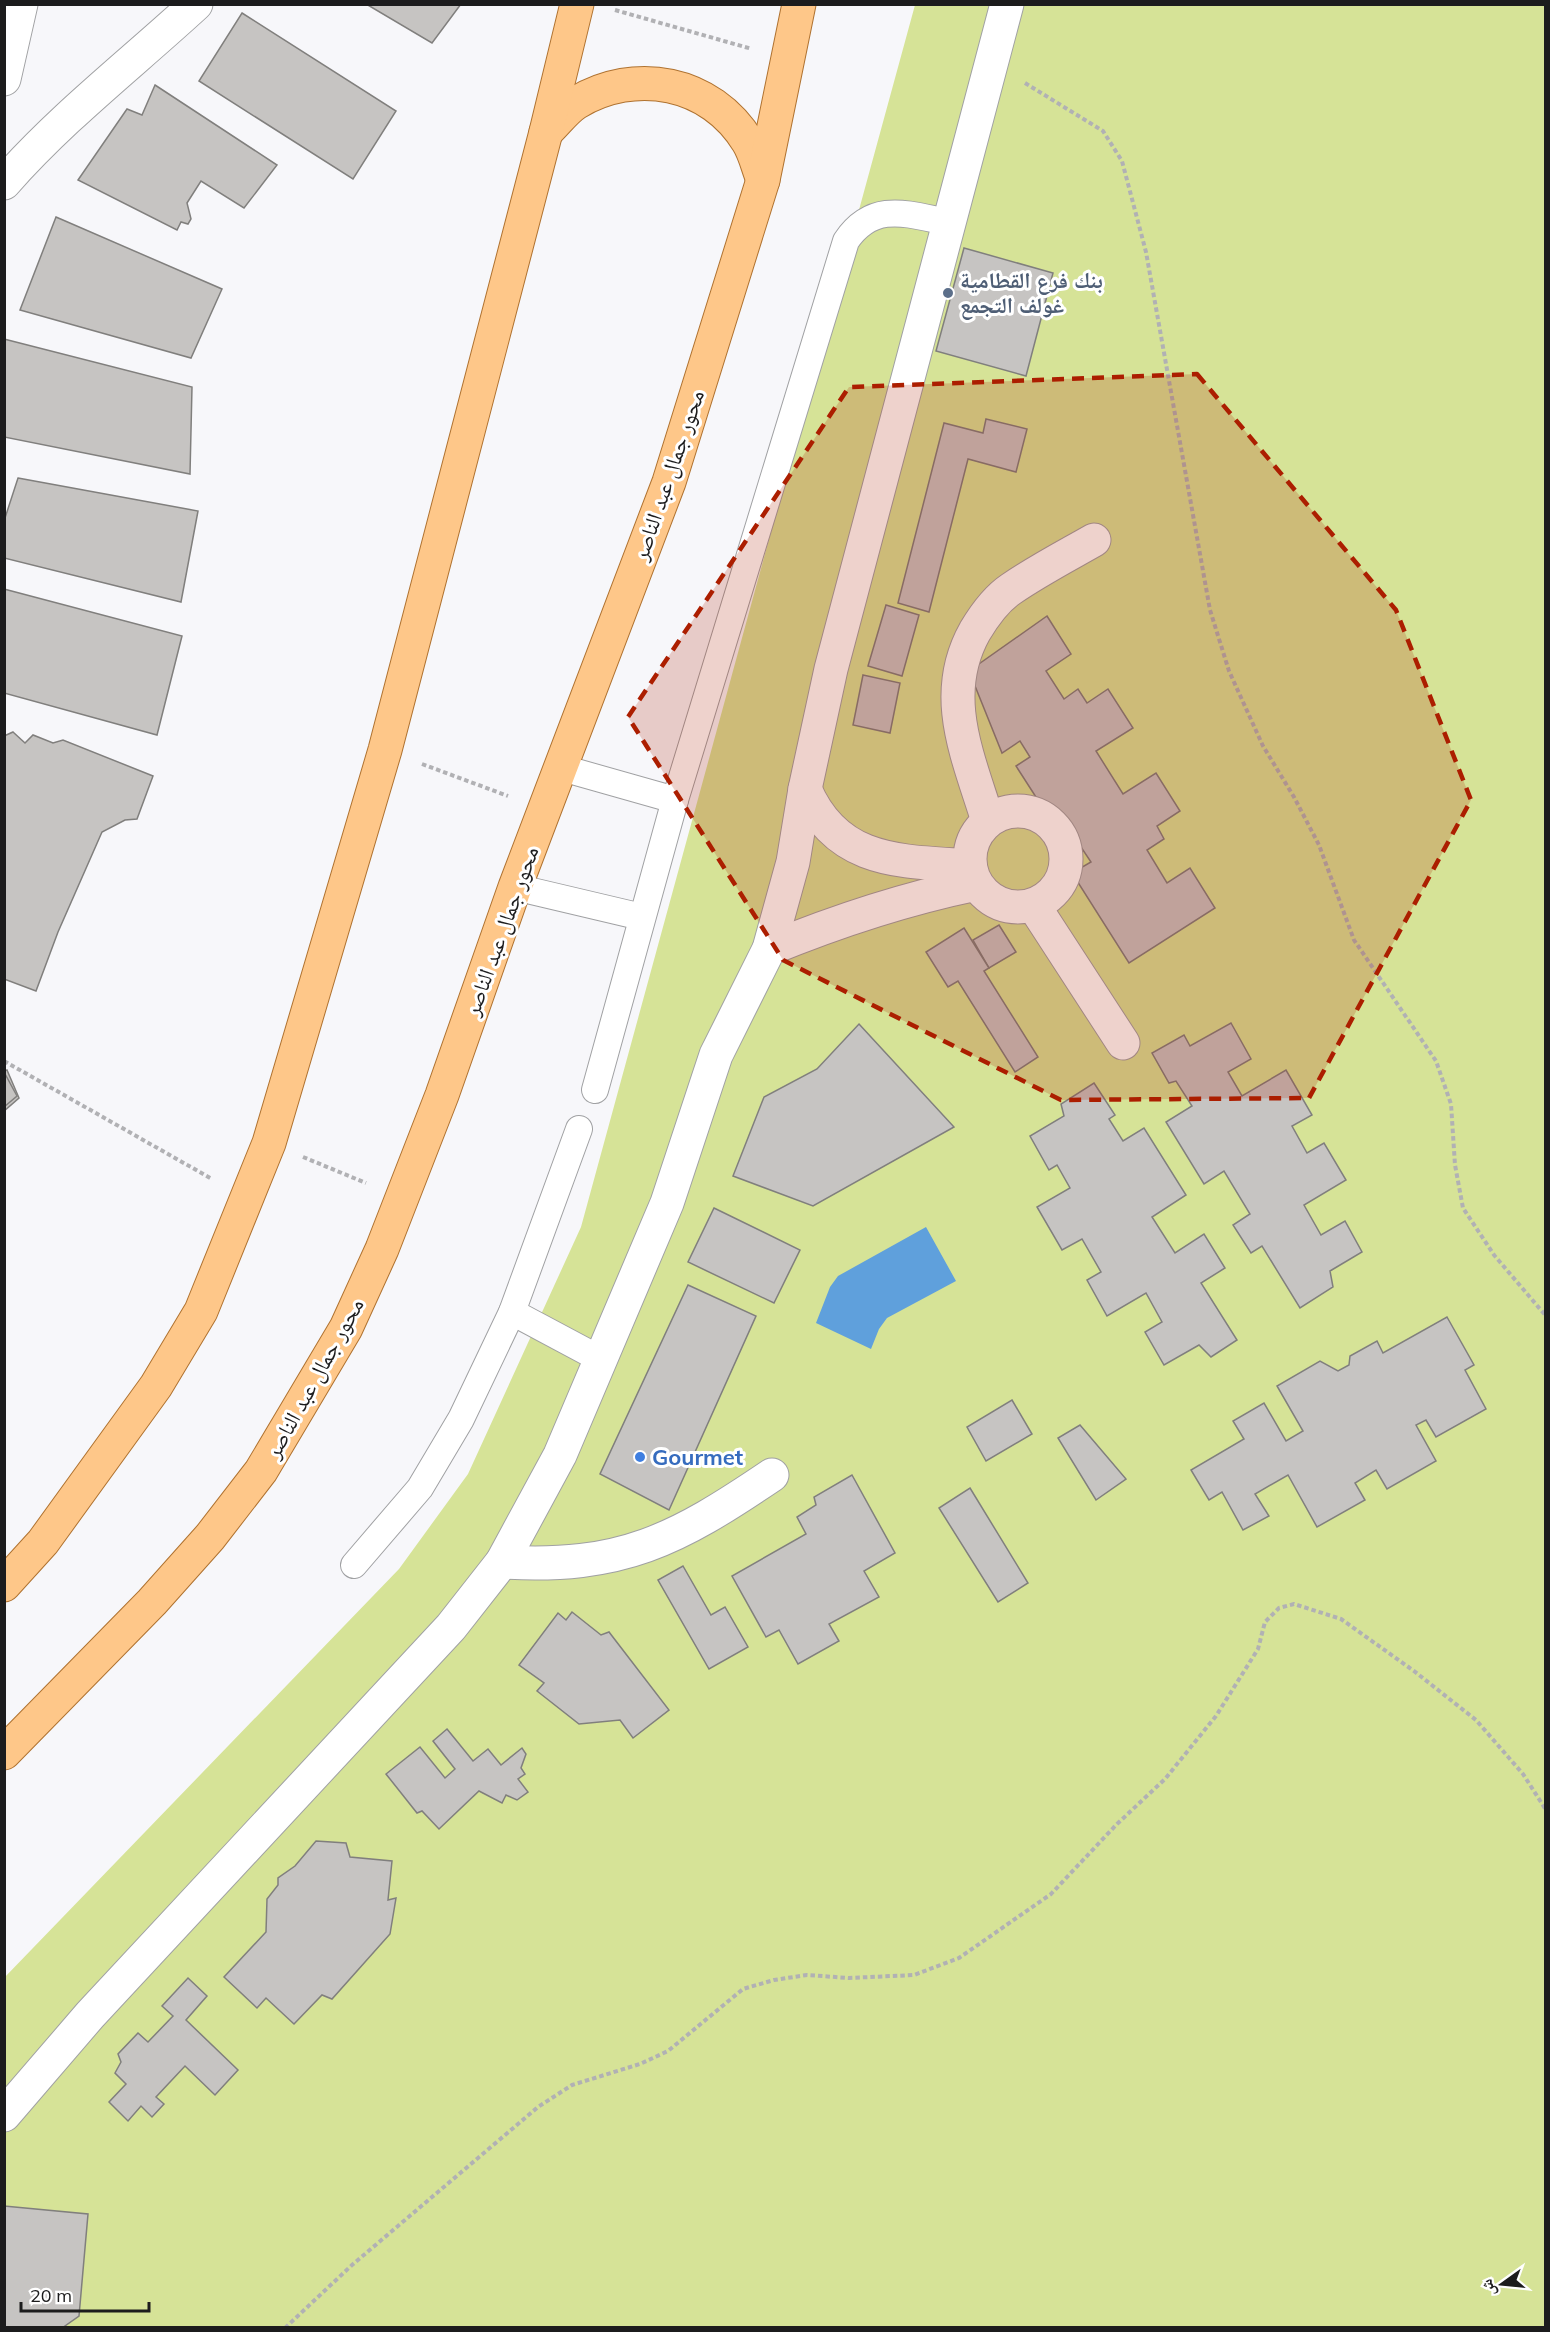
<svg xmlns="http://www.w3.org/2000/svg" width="1550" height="2332" font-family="Mulish,'Noto Naskh Arabic',sans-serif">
  <rect width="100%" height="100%" fill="#f7f7fa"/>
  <path fill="#d6e397" d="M915,5h630v2322h-1540l-1,-349 395,-409 69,-95 113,-247z"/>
  <path fill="#5fa0dc" d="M926,1227l30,54 -69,37 -8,11 -8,20 -55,-26 14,-36 8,-11z"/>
  <g fill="#c6c4c2" stroke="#807f7d" stroke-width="1.5">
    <path d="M366,4h95l-29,39z"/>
    <path d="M242,13l154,98 -43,68 -154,-98z"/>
    <path d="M155,85l122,80 -33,43 -43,-27 -14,22 4,16 -3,5 -7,-2 -4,8 -99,-50 49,-71 15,6z"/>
    <path d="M56,217l166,72 -31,69 -171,-48z"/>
    <path d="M964,248l89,25 -27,103 -90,-25z"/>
    <path d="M4,339l188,48 -2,87 -186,-37z"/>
    <path d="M986,419l41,10 -11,43 -48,-13 -39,153 -31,-9 46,-180 39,10z"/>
    <path d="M18,478l180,33 -17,91 -177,-44v-37z"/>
    <path d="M4,589l178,47 -25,99 -153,-42z"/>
    <path d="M886,605l33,10 -17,61 -34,-10z"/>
    <path d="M1047,616l24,38 -25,17 18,28 14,-10 9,14 21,-14 25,39 -37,23 27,43 33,-21 24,38 -23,15 7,13 -17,11 20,33 23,-15 25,40 -86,55 -57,-90 19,-11 -12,-18 -9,6 -54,-84 14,-9 -10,-16 -18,12 -33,-82z"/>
    <path d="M863,675l37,8 -10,50 -37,-8z"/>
    <path d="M13,732l12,11 8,-8 20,8 10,-3 90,36 -16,43 -12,1 -23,12 -44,100 -22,59 -32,-12v-243z"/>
    <path d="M999,925l17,27 -27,16 -16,-28z"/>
    <path d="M964,928l25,40 -5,3 54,86 -23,15 -57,-91 -10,6 -22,-35z"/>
    <path d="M1231,1023l20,36 -23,13 14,24 44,-26 26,45 -20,11 15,27 17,-10 22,37 -42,25 17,30 24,-14 17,31 -32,19 3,16 -33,21 -38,-62 -11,7 -18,-28 17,-11 -26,-43 -20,13 -38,-62 26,-16 -16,-25 -7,2 -17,-30 32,-18 6,11z"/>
    <path d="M859,1024l95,103 -141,79 -80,-30 31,-79 53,-28z"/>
    <path d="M7,1070l12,28 -15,13v-40z"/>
    <path d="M4,1072l13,24 -13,11z"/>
    <path d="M1094,1083l21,32 -6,4 14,22 21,-13 42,67 -34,22 23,36 29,-19 21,34 -24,15 36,57 -26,17 -12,-12 -35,20 -19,-33 17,-10 -16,-29 -39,23 -20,-36 14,-8 -19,-33 -20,11 -25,-43 33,-19 -13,-23 -8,5 -19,-34 34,-20 -3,-12z"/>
    <path d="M714,1208l86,42 -26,53 -86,-41z"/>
    <path d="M688,1285l68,31 -87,194 -69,-36z"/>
    <path d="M1447,1317l27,48 -9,5 21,39 -50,28 -10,-17 -10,5 20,36 -49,28 -11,-19 -21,13 10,17 -48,27 -29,-52 -33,19 14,22 -26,14 -21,-38 -13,8 -18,-30 53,-31 -11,-18 31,-18 22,38 17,-10 -26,-45 43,-25 18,10 11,-6 1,-9 27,-15 6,12z"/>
    <path d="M1012,1400l20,34 -46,27 -19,-34z"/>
    <path d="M1080,1425l46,54 -30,21 -38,-62z"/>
    <path d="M852,1475l43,78 -31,18 15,26 -50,27 10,17 -41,23 -19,-34 -13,7 -34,-61 74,-42 -9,-17 19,-12 -2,-8z"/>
    <path d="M970,1488l58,95 -30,19 -59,-94z"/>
    <path d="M683,1566l28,49 14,-8 23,40 -39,22 -51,-89z"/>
    <path d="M572,1612l29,23 8,-3 60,78 -36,28 -13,-18 -41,4 -42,-33 7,-8 -25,-18 39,-52 8,7z"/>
    <path d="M447,1729l26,32 15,-12 13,16 21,-17 4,6 -5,14 4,6 -7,5 10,13 -11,8 -11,-5 -4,8 -23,-12 -40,38 -17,-18 -5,2 -31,-39 34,-27 25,31 10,-9 -22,-28z"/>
    <path d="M316,1841l30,2 4,14 42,4 -4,39 8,-2 -6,36 -58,65 -10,-4 -28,29 -28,-26 -9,10 -33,-31 42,-45 1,-33 11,-14v-7l17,-12z"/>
    <path d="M188,1978l19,18 -21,24 52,50 -23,25 -30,-29 -29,31 8,7 -12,13 -11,-11 -13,15 -19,-19 17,-18 -11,-11 6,-11 -3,-8 20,-21 10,9 25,-26 -11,-10z"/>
    <path d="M4,2206l84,8 -9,102 -17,12h-58z"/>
  </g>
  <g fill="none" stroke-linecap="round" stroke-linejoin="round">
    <defs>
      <g id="service">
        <path d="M562,768l113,32"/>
        <path d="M515,887l127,30"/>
        <path d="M595,1090l80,-290 171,-559c27,-40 61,-27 101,-19"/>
        <path d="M512,1312l90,48"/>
        <path d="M354,1565l66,-77 41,-69 51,-107 67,-183"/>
      </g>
      <g id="minor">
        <path d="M4,79l17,-75"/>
        <path d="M4,183c58,-66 128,-120 192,-179"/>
        <path d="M805,789c32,75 95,72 165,77"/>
        <circle cx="1018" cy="859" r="48"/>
        <path d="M988,821c-20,-65 -49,-126 -13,-190 9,-15 21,-32 36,-42 26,-18 55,-33 83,-49"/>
        <path d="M1034,906l89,137"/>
        <path d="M769,949c68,-28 135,-50 207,-65"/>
        <path d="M502,1562c120,7 174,-22 270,-87"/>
        <path d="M4,2115l86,-100 361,-388 51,-65 58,-107 107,-252 49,-148 53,-106 24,-87 12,-73 26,-120 176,-665"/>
      </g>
      <g id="primary">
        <path d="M546,132c10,-9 19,-22 30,-29 59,-36 135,-22 172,39 7,11 10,26 15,38"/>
        <path d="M4,1585l39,-43 113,-156 45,-75 68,-168 116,-393 161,-618 31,-128"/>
        <path d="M4,1753l148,-151 58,-65 51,-66 85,-143 36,-79 60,-154 73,-208 154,-405 94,-302 36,-176"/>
      </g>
    </defs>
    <use href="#service" stroke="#a0a1a3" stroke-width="28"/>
    <use href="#minor" stroke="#a0a1a3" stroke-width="35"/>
    <use href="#primary" stroke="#af7230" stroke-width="35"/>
    <g stroke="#b1b1b4" stroke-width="4" stroke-dasharray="4.5 3" stroke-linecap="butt">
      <path d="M615,10l137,39"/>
      <path d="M1025,83l78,48 19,30 24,91 64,358 19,61 34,75 31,51 25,48 35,95 82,121 15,43 4,61 8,43 31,47 52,61"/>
      <path d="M422,764l86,32"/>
      <path d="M4,1061l208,118"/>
      <path d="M303,1157l63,26"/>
      <path d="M285,2328l67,-63 186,-158 34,-22 68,-21 28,-13 75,-62 31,-9 33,-5 42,3 65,-3 45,-17 92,-64 66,-70 48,-45 51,-63 42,-67 7,-27 14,-14 15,-4 47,15 73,52 62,49 47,54 23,36"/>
    </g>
    <use href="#service" stroke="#fff" stroke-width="26"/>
    <use href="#minor" stroke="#fff" stroke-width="33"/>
    <use href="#primary" stroke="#fec789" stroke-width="33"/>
  </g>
  <path fill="#ac1e00" fill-opacity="0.2" stroke="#ac1e00" stroke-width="4.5" stroke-dasharray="12 8" stroke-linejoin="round" d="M1197,374l199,236 75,190 -162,298 -248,2 -278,-140 -155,-243 221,-330z"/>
  <circle fill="#5c6f8a" stroke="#fff" stroke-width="2" cx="948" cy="293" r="6"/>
  <circle fill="#3f7fe0" stroke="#fff" stroke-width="2" cx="640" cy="1457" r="6"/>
  <g text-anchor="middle" stroke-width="6" stroke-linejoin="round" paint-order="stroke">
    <g font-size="22" font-weight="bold" fill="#4e5e75" stroke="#fff" text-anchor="start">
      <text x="960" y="288">بنك فرع القطامية<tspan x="960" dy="25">غولف التجمع</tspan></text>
    </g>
    <g font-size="22" fill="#1c1c1d" stroke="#fff">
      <text transform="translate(668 475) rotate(-71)" y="8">محور جمال عبد الناصر</text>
      <text transform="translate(501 931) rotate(-70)" y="8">محور جمال عبد الناصر</text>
      <text transform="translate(314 1378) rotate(-61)" y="8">محور جمال عبد الناصر</text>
    </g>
    <g font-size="22" font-weight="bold" fill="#366cbe" stroke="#fff" text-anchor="start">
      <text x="652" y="1465">Gourmet</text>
    </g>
  </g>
  <rect width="1550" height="2332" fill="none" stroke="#1c1c1d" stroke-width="12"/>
  <g transform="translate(1502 2284) rotate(255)" stroke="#ffffff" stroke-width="4.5" paint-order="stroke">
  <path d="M0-4.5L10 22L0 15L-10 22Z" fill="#1c1c1d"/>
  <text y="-9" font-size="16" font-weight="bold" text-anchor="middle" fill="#1c1c1d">ش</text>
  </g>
  <path d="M21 2302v9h128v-9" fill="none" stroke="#1c1c1d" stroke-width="3"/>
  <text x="30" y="2302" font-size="18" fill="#1c1c1d" stroke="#ffffff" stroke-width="4.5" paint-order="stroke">20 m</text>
</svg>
